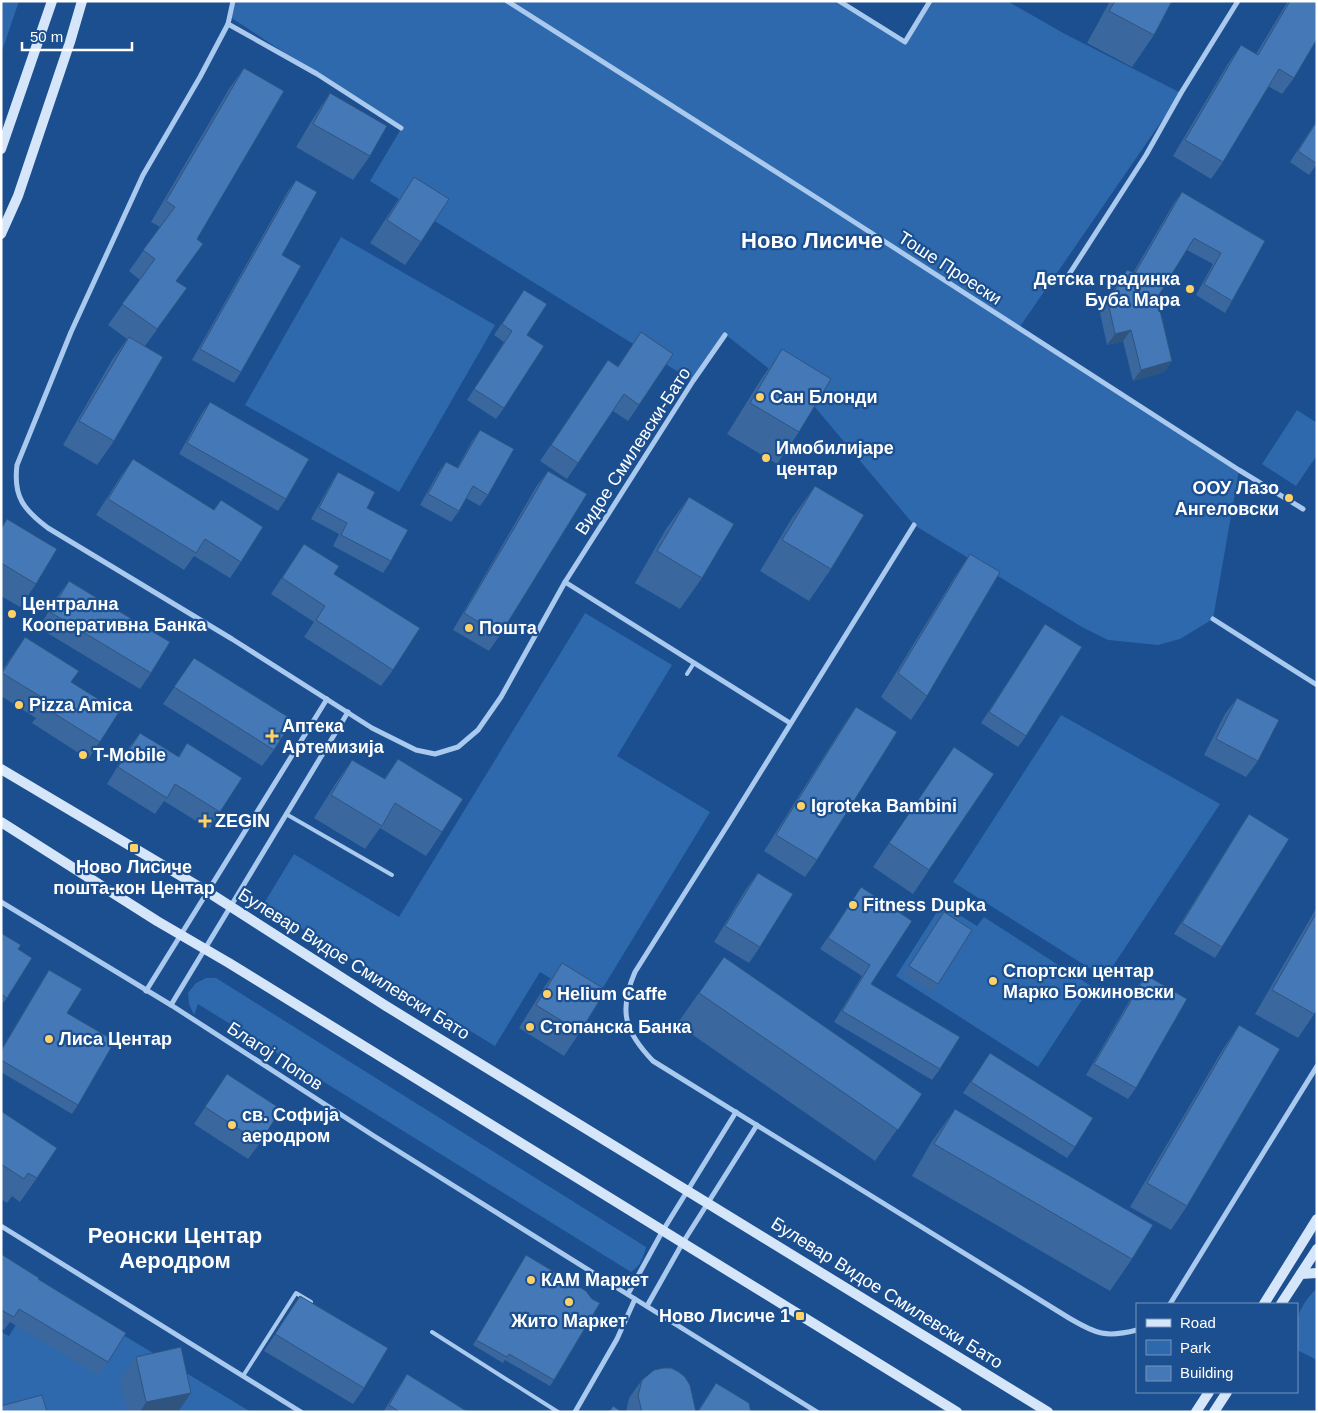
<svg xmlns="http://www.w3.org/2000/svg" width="1318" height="1413" font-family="Helvetica,sans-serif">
  <rect width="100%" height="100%" fill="#1b4f8f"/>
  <g fill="#2e69ad">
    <path d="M1,1h18l-18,53z"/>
    <path d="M234,1h605l66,41 25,-41h77l58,33 116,59 -162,235 220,142 -26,149 -33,20 -22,6 -50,-5 -26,-13 -168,-102 -105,-125 -83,-65 -33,46 -323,-200 31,-52 -171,-112z"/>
    <path d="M341,237l154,88 -96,167 -154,-87z"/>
    <path d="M1297,410l20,13v32l-21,31 -34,-22z"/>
    <path d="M585,613l87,52 -55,91 93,56 -117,192 -53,-32 -45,74 -232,-141 31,-51 105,63z"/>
    <path d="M1061,715l159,89 -115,174 -152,-96z"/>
    <path d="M942,904l35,22 7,-9 107,69 -53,81 -142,-91z"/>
    <path d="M206,978h10l430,269c-3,11 -5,18 -15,25l-433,-268 -4,11 -5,-11 -1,-11 8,-10z"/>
    <path d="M40,1285l211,127h-250v-80l8,4z"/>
    <path d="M1317,1288v72l-20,-10c0,-31 -3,-38 20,-62z"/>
  </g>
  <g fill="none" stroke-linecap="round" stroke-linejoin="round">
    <g stroke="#a9c9ee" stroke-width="4">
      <path d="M687,674l7,-11"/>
      <path d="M286,814l106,61"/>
      <path d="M432,1332l126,80"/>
      <path d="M243,1376l53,-83 15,9"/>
    </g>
    <g stroke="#a9c9ee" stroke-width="5">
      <path d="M507,1l310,197 422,272 64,39"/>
      <path d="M839,1l66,41 25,-41"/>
      <path d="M228,24l5,-23"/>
      <path d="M401,128l-84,-54 -89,-50 -28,53 -57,98 -72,157 -54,133c-4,32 7,45 31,63l184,111 140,89 44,22 19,4 23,-7 20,-17 23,-33 64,-115 128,-201 32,-46"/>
      <path d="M1068,276l78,-121 35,-62 57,-92"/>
      <path d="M914,525l-185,298 -94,149c-17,39 -10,60 18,89l416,257c27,16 37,20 68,12"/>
      <path d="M565,582l225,141"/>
      <path d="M1213,619l104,66"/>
      <path d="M1,902l170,103 203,131 261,163"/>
      <path d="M146,991l181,-292"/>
      <path d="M171,1005l177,-293"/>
      <path d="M1,1226l300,186"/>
      <path d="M628,1294l34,-62 74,-120"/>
      <path d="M1170,1304l147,-238"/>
      <path d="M647,1306l35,-62 75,-119"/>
      <path d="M575,1412l42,-73 18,-40 182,113"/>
    </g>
    <g stroke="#d6e6fa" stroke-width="10">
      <path d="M1,149l51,-148"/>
      <path d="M1,234l17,-38 52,-154 12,-41"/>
      <path d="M1,769l207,123 178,114 662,406"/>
      <path d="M1,822l156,99 72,42 728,449"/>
      <path d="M1301,1274l16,-1"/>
      <path d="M1264,1304l53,-85"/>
      <path d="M1281,1304l36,-55"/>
      <path d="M1196,1412l13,-20"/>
      <path d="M1214,1412l13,-20"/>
    </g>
  </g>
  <g fill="#3a679d">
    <path d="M1110,1h62l-18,34 -22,32 -45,-24z"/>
    <path d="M1288,1h29l-23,77 -12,16 -14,-8 -45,76 -12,17 -38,-23 56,-94 12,-17 15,9z"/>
    <path d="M244,68l-47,171 6,5 -27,37 -4,28 -27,37 -31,95 -17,24 -34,-20 49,-85 15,-21 -19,-14 32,-45 -11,-9 31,-44 -9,-5 78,-133z"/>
    <path d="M330,93l40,63 -17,24 -57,-33 18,-30z"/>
    <path d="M1317,120v44l-8,11 -19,-13z"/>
    <path d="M414,177l7,65 -16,23 -35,-22 28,-43z"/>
    <path d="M296,180l-14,75 -41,117 -7,11 -42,-23 96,-169z"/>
    <path d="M1182,192l83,49 -33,60 -7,12 -29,-18 17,-31 -26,-14 -30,48 15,63 -8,11 -31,9 -10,-40 -16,4 -7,-32 19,-32 8,-11 6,3 41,-70z"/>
    <path d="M524,290l3,45 -23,73 -8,11 -29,-19 37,-58 -10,-7z"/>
    <path d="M641,332l-2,73 -11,16 -15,-10 -46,68 -27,-18 68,-101 10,6z"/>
    <path d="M782,349l17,83 -22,32 -50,-30 33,-53z"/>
    <path d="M210,402l76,97 -8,12 -99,-57 23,-41z"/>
    <path d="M480,430l8,65 -8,11 -14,-8 -7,13 -8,11 -31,-17 18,-32 8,-11 11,6 15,-27z"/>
    <path d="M133,459l81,51 7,-10 20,62 -11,16 -36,-22 -10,14 -88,-55 25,-39z"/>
    <path d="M548,471l-48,164 -11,16 -36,-21 83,-143z"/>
    <path d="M338,472l29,36 24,53 -8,12 -50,-27 6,-12 -28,-15 20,-36z"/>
    <path d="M815,486l16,83 -22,32 -49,-30 32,-53z"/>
    <path d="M689,497l13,81 -22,31 -45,-26 31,-54z"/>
    <path d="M7,519l29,65 -16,23 -19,-11v-68z"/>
    <path d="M304,544l30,30 59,96 -12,16 -77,-49 10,-15 -43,-28z"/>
    <path d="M970,554l-43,142 -16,24 -30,-23 73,-119z"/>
    <path d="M69,581l82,92 -11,16 -101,-61 18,-31z"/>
    <path d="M1045,624l-19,112 -8,11 -37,-24z"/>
    <path d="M25,637l46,45 29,60 -12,17 -56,-36 4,-5 -35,-22v-24z"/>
    <path d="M194,658l80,92 -12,16 -99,-62z"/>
    <path d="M1237,698l21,63 -12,16 -42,-22 21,-41z"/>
    <path d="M856,707l-39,153 -12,17 -41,-26 81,-128z"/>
    <path d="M140,733l38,24 9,-14 33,69 -11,17 -45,-28 -9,13 -48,-30 21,-35z"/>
    <path d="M954,747l-25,123 -16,24 -40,-27z"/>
    <path d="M398,759l44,73 -16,24 -46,-28 -15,21 -51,-31 22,-35 16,-23 32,19z"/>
    <path d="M1249,814l-27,133 -7,11 -41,-24 67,-108z"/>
    <path d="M758,873l2,74 -11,16 -35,-21 32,-53z"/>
    <path d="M861,887l51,34 -41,63 69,85 -8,11 -98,-58 28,-46 -42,-27z"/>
    <path d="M1317,907v103l-19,28 -43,-24z"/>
    <path d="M944,912l-6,72 -6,8 -29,-17z"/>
    <path d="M1,933l17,16 -11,49 -4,5 -2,-1z"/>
    <path d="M724,957l198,137 -47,67 -198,-137z"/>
    <path d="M562,963l18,69 -16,24 -45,-28 26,-42z"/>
    <path d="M49,970l18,43 11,92 -6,9 -71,-42v-22l42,-71z"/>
    <path d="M1146,975l-10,113 -8,11 -42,-24 52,-89z"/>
    <path d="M1239,1025l-52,181 -16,24 -41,-23 93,-158z"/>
    <path d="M990,1053l85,94 -8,11 -104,-65z"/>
    <path d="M227,1074l33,69 -12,16 -54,-35z"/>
    <path d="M955,1109l177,150 -22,32 -198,-115 20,-35z"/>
    <path d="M1,1111l36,67 -17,24 -8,-6 -5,7 -6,-4z"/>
    <path d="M1,1254l37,25 70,83 -9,14 -89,-54 -6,8 -3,-2z"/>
    <path d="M526,1255l28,125 -4,6 -45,-26 -2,3 -30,-18z"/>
    <path d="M300,1296l64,92 -11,16 -89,-53z"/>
    <path d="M136,1357l42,55h-51l-7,-32z"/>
    <path d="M407,1374l61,38h-85l13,-21z"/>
    <path d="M642,1380l54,32h-70l3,-14z"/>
    <path d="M716,1383l35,29h-54z"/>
  </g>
  <g fill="#305480">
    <path d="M1131,330l-8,11 -16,4 8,-11z"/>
    <path d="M1172,361l-8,11 -31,9 8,-11z"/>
    <path d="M191,1393l-13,19h-38l6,-10z"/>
  </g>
  <g fill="#4478b7" stroke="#305480">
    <path d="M1115,1h57l-18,34 -45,-24z"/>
    <path d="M1290,1h27v38l-23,39 -15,-9 -56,93 -38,-22 56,-95 17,10z"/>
    <path d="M244,68l40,23 -87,148 6,5 -27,37 11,7 -30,41 -35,-25 33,-45 -12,-9 32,-43 -9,-6z"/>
    <path d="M330,93l57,33 -17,30 -57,-32z"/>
    <path d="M1317,121v43l-19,-13z"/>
    <path d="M414,177l35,22 -28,43 -34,-22z"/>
    <path d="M296,180l21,12 -35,63 19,11 -60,106 -41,-23z"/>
    <path d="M1182,192l83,49 -33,60 -28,-17 17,-31 -27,-15 -37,60 15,63 -31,9 -10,-40 -16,4 -7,-32 19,-32 8,3z"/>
    <path d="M524,290l23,14 -20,31 17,11 -40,62 -30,-19 38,-58 -10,-7z"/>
    <path d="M641,332l32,22 -34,51 -15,-11 -46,69 -27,-18 57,-85 10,7z"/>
    <path d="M129,337l34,20 -49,84 -35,-20z"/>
    <path d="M782,349l49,30 -32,53 -49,-29z"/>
    <path d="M210,402l99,57 -23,40 -99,-56z"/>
    <path d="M480,430l34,19 -26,46 -15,-9 -14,25 -31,-17 18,-32 12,6z"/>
    <path d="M133,459l81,51 7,-10 42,27 -22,35 -36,-23 -9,14 -88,-54z"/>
    <path d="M548,471l39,23 -87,141 -36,-22z"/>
    <path d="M338,472l37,20 -8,16 41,22 -17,31 -50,-26 6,-12 -28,-15z"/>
    <path d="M815,486l49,29 -33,54 -49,-29z"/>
    <path d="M689,497l45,27 -32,54 -45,-27z"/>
    <path d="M7,519l50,30 -21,35 -35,-21v-34z"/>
    <path d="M304,544l35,22 -5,8 86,54 -27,42 -77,-50 9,-14 -43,-28z"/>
    <path d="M970,554l30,18 -73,124 -29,-23z"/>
    <path d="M69,581l101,61 -19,31 -101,-61z"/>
    <path d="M1045,624l37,23 -56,89 -37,-24z"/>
    <path d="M25,637l54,34 -8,11 48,30 -19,30 -56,-35 4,-6 -46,-28z"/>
    <path d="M194,658l99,62 -19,30 -100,-63z"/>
    <path d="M1237,698l42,22 -21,41 -42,-22z"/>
    <path d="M856,707l41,25 -80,128 -41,-25z"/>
    <path d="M140,733l39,24 8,-14 55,35 -22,34 -45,-28 -8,14 -49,-31z"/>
    <path d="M954,747l40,27 -65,96 -40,-27z"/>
    <path d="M398,759l65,40 -21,33 -47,-29 -13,23 -51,-31 21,-35 33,19z"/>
    <path d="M1249,814l40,25 -67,108 -40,-24z"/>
    <path d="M758,873l35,21 -33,53 -35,-21z"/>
    <path d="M861,887l51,34 -41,63 89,53 -20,32 -98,-58 28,-46 -42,-27z"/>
    <path d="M944,912l28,18 -34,54 -29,-18z"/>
    <path d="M1317,912v98l-3,4 -42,-24z"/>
    <path d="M1,933l20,12 -3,4 14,9 -25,40 -6,-4z"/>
    <path d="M724,957l198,137 -24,36 -199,-137z"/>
    <path d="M562,963l44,27 -26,42 -44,-27z"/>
    <path d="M49,970l33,19 -15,24 48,28 -37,64 -77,-45v-9z"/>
    <path d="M1146,975l41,24 -51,89 -42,-24z"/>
    <path d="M1239,1025l41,24 -93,157 -40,-23z"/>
    <path d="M990,1053l103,65 -18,29 -104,-65z"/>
    <path d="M227,1074l54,35 -21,34 -55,-36z"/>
    <path d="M955,1109l198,116 -21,34 -198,-115z"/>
    <path d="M1,1111l56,37 -20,30 -9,-5 -4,6 -23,-15z"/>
    <path d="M1,1254l38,24 -1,1 88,54 -18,29 -89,-53 -5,8 -13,-7z"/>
    <path d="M526,1255l60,36 6,8 8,4 -46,77 -45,-26 -2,3 -31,-17z"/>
    <path d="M300,1296l88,52 -24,40 -89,-54z"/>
    <path d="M181,1347l10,46 -45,9 -10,-45z"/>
    <path d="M663,1368h8l8,4 6,5 5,8 6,27h-6l-2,-1 -1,1h-45l-4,-16 4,-16 12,-10z"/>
    <path d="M407,1374l61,38h-68l-11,-7z"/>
    <path d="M716,1383l33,20 2,9h-53z"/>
    <path d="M42,1395l5,17h-46v-6z"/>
    <path d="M613,1406l9,6h-13z"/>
  </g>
  <g fill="#ffd166" stroke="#1b4f8f" stroke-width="2">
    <circle cx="1190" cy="289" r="5"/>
    <circle cx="760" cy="397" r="5"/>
    <circle cx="766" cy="458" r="5"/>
    <circle cx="1289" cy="498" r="5"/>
    <circle cx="12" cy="614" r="5"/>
    <circle cx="469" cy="628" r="5"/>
    <circle cx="19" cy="705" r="5"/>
    <path d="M269.5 728.5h5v5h5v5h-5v5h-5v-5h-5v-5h5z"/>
    <circle cx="83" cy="755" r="5"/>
    <circle cx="801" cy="806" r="5"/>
    <path d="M202.5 813.5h5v5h5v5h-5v5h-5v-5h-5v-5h5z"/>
    <rect x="129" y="843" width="10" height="10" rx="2.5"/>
    <circle cx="853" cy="905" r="5"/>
    <circle cx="993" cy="981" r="5"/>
    <circle cx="547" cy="994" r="5"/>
    <circle cx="530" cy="1027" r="5"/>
    <circle cx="49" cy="1039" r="5"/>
    <circle cx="232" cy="1125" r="5"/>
    <circle cx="531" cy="1280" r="5"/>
    <circle cx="569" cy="1302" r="5"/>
    <rect x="795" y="1311" width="10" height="10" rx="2.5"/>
  </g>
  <g text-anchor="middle" stroke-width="4.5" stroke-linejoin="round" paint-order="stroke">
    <g font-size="18" fill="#fff" stroke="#1b4f8f">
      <text transform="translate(950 268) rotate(33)" y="6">Тоше Проески</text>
      <text transform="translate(633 451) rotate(-57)" y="6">Видое Смилевски-Бато</text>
      <text transform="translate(354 964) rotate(32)" y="6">Булевар Видое Смилевски Бато</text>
      <text transform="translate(275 1056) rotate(33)" y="6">Благој Попов</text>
      <text transform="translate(887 1293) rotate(32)" y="6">Булевар Видое Смилевски Бато</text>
    </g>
    <g font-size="18" font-weight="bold" fill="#fff" stroke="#1b4f8f" text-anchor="start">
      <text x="1180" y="285" text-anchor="end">Детска градинка<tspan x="1180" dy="21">Буба Мара</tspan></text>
      <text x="770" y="403">Сан Блонди</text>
      <text x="776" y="454">Имобилијаре<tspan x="776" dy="21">центар</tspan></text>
      <text x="1279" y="494" text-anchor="end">ООУ Лазо<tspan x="1279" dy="21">Ангеловски</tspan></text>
      <text x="22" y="610">Централна<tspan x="22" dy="21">Кооперативна Банка</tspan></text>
      <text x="479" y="634">Пошта</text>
      <text x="29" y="711">Pizza Amica</text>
      <text x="282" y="732">Аптека<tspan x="282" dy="21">Артемизија</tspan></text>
      <text x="93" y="761">T-Mobile</text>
      <text x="811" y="812">Igroteka Bambini</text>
      <text x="215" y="827">ZEGIN</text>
      <text x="134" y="873" text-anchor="middle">Ново Лисиче<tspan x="134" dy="21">пошта-кон Центар</tspan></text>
      <text x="863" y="911">Fitness Dupka</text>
      <text x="1003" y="977">Спортски центар<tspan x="1003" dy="21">Марко Божиновски</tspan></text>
      <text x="557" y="1000">Helium Caffe</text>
      <text x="540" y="1033">Стопанска Банка</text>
      <text x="59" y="1045">Лиса Центар</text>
      <text x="242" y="1121">св. Софија<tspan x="242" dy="21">аеродром</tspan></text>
      <text x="541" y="1286">КАМ Маркет</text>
      <text x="790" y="1322" text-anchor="end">Ново Лисиче 1</text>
      <text x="569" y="1327" text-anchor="middle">Жито Маркет</text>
    </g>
    <g font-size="22" font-weight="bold" fill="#fff" stroke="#1b4f8f">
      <text x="812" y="248">Ново Лисиче</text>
      <text x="175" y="1243">Реонски Центар<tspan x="175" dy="25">Аеродром</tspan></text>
    </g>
  </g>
  <rect width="1318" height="1413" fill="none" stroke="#ffffff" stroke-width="5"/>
  <rect x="1136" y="1303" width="162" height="90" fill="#1b4f8f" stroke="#7695bc"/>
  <rect x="1146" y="1319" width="25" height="8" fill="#d6e6fa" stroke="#7695bc"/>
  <text x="1180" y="1328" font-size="15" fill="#ffffff">Road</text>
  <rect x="1146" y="1340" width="25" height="15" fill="#2e69ad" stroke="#7695bc"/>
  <text x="1180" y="1353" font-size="15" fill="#ffffff">Park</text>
  <rect x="1146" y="1366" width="25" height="15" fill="#4478b7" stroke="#7695bc"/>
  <text x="1180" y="1378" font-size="15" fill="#ffffff">Building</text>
  <path d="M22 42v8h110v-8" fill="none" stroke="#ffffff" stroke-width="2.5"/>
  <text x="30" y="42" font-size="15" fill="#ffffff" stroke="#1b4f8f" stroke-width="4" paint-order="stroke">50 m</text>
</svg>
